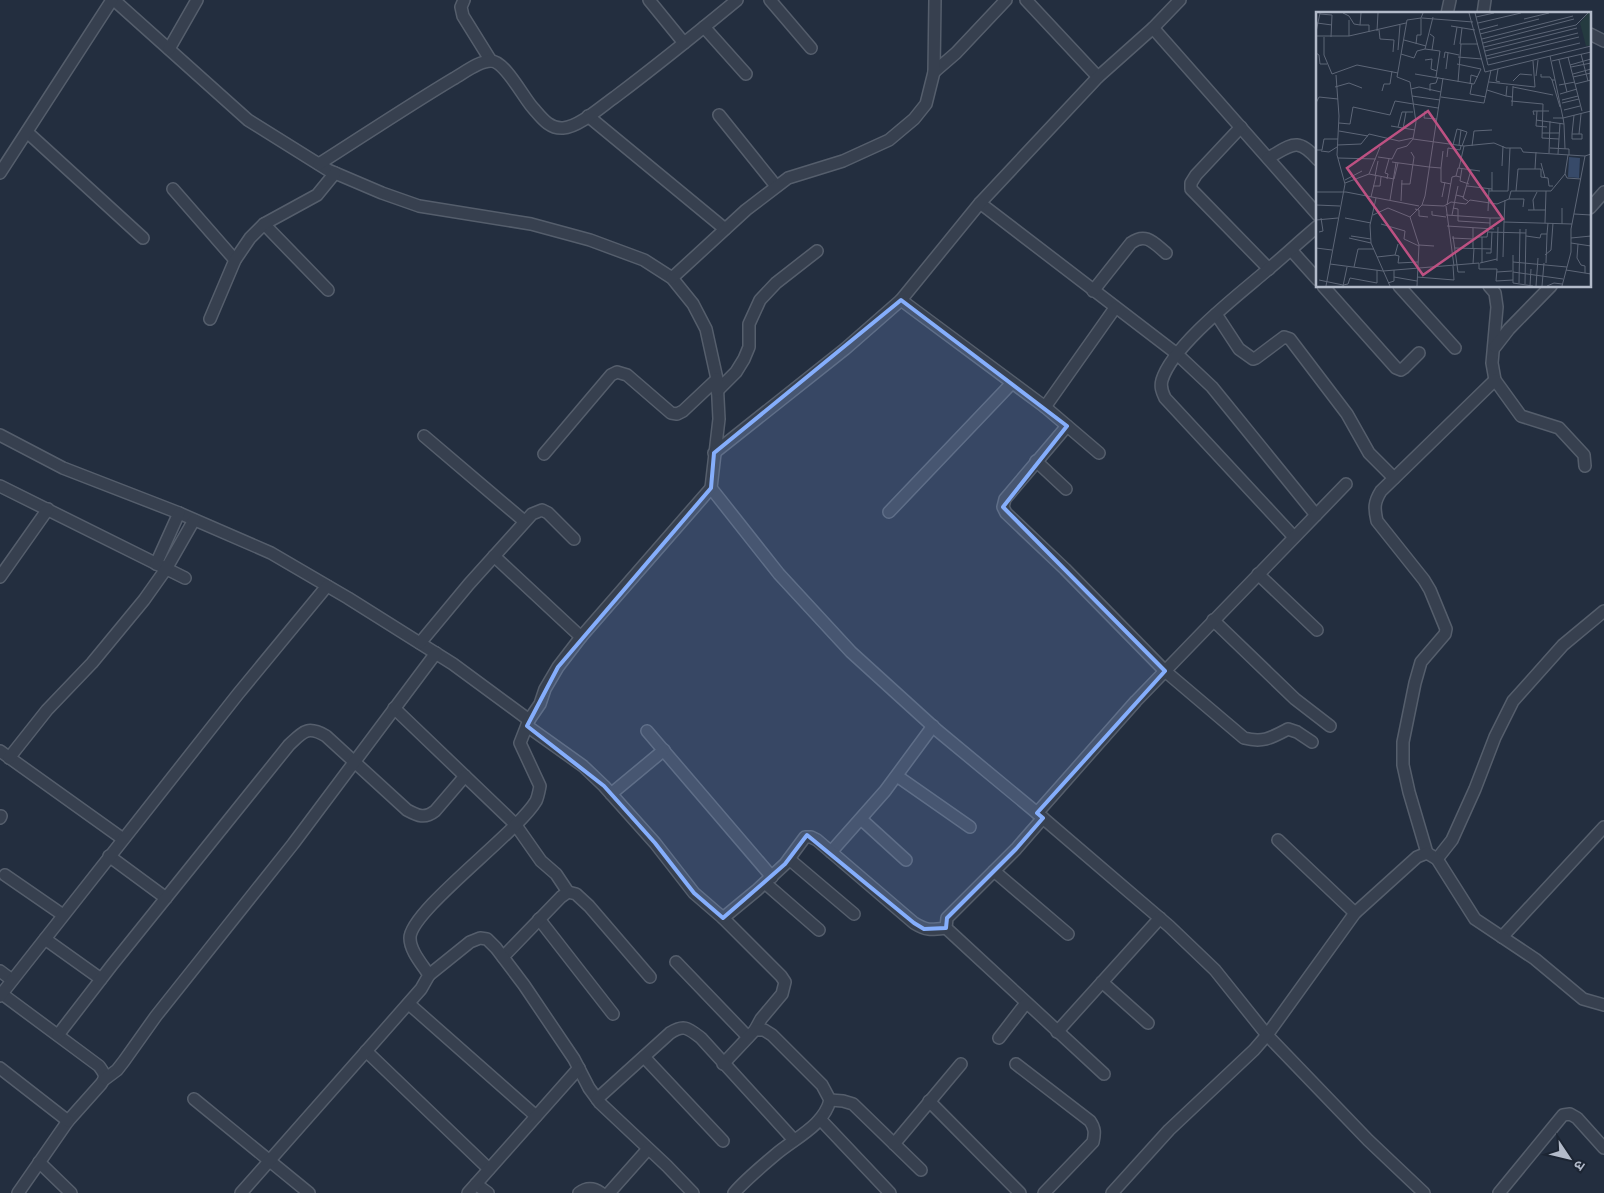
<svg xmlns="http://www.w3.org/2000/svg" width="1604" height="1193" font-family="Arial,'Noto Sans Devanagari',sans-serif">
  <rect width="100%" height="100%" fill="#232e3f"/>
  <g fill="none" stroke-linecap="round" stroke-linejoin="round">
    <defs>
      <g id="street">
        <path d="M114,0l134,120 80,50 54,23 37,13 112,18 59,16 54,20 28,18 21,26 13,25 11,50 2,40 -8,69 68,86 72,78 87,79 99,82 132,113 46,44 52,65 101,105 56,53"/>
        <path d="M464,0l-3,7 2,9 28,45"/>
        <path d="M649,0l35,43"/>
        <path d="M770,0l41,48"/>
        <path d="M1026,0l72,77"/>
        <path d="M1447,14l3,-14"/>
        <path d="M1483,14l2,-14"/>
        <path d="M704,27l42,47"/>
        <path d="M1153,28l165,187"/>
        <path d="M1590,34l14,7"/>
        <path d="M169,49l28,-49"/>
        <path d="M934,72l22,-19 50,-53"/>
        <path d="M719,115l57,71"/>
        <path d="M588,116l137,113"/>
        <path d="M1241,127l-45,48 -5,8v6l78,80"/>
        <path d="M27,132l116,106"/>
        <path d="M1268,158c24,-13 29,-22 50,2"/>
        <path d="M319,164c44,-28 89,-58 134,-85 11,-6 25,-18 38,-18 14,0 32,36 42,47 8,9 16,21 30,20 16,-1 39,-22 52,-31 41,-31 82,-64 122,-97"/>
        <path d="M0,173l112,-173"/>
        <path d="M173,189l62,71"/>
        <path d="M980,203l197,151 35,33 104,128"/>
        <path d="M1590,208l14,-16"/>
        <path d="M264,224l64,66"/>
        <path d="M1291,250l27,30"/>
        <path d="M672,278l74,-68 42,-32 55,-17 46,-21 25,-21 12,-15 8,-32 1,-72"/>
        <path d="M1323,286l73,82 5,2 3,-2 15,-15"/>
        <path d="M1399,286l56,62"/>
        <path d="M1489,286l6,7 2,14 -5,56 3,17 26,36 38,12 25,27 1,11"/>
        <path d="M1093,291l38,-48c15,-11 23,0 35,10"/>
        <path d="M901,300l144,107 54,46"/>
        <path d="M1216,314l23,35 14,10 3,-1 28,-21 6,2 57,75 22,39 25,25"/>
        <path d="M210,319l25,-59 15,-22 14,-14 53,-29 18,-22"/>
        <path d="M1495,347l14,-18 42,-43"/>
        <path d="M717,391l19,-19 8,-13 5,-12v-23l11,-24 16,-17 41,-32"/>
        <path d="M1045,407l70,-99"/>
        <path d="M1067,426l-62,73 -2,8 3,6 59,56 100,102 79,67c19,5 27,0 44,-9l9,3 15,10"/>
        <path d="M0,435l63,33 116,45 92,40 77,45 105,66 76,56"/>
        <path d="M424,436l100,85"/>
        <path d="M714,453l131,-104 56,-49 79,-97 118,-126 55,-49 27,-28"/>
        <path d="M544,454l67,-79 6,-3 10,3 44,38 6,1 6,-3 34,-32"/>
        <path d="M1036,461l30,28"/>
        <path d="M0,486l185,92"/>
        <path d="M889,512l123,-129"/>
        <path d="M1294,537l-129,-139c-3,-6 -5,-11 -3,-18 10,-34 76,-85 103,-108 18,-15 35,-31 53,-46"/>
        <path d="M494,556l87,81"/>
        <path d="M156,564l23,-51"/>
        <path d="M1258,574l59,56"/>
        <path d="M0,577l48,-68"/>
        <path d="M1213,620l82,79 35,27"/>
        <path d="M420,643l49,-59 63,-70 10,-4 6,3 26,26"/>
        <path d="M394,708l121,116 26,37 15,13 12,18"/>
        <path d="M527,726l56,40 21,20 51,57 39,50 29,25 58,58 4,6 -3,12 -21,25 -6,11"/>
        <path d="M647,731l125,146"/>
        <path d="M0,751l123,88"/>
        <path d="M9,758l38,-48 45,-47 52,-63 22,-31 28,-49"/>
        <path d="M897,776l73,51"/>
        <path d="M611,794l53,-44"/>
        <path d="M1037,813l99,-112 210,-217"/>
        <path d="M0,818l1,-2"/>
        <path d="M1043,818l-27,31 -69,69 -1,10 158,146"/>
        <path d="M861,819l45,41"/>
        <path d="M1278,840l77,73"/>
        <path d="M831,852l54,-61 48,-65"/>
        <path d="M1427,853l-18,-61 -6,-27v-23l12,-59 6,-21 24,-28 1,-5 -16,-39 -6,-10 -47,-59c-3,-13 -3,-19 4,-30l114,-111"/>
        <path d="M109,856l57,42"/>
        <path d="M789,859l65,55"/>
        <path d="M1437,859l15,-19 23,-51 20,-52 18,-36 50,-56 41,-34"/>
        <path d="M994,871l74,63"/>
        <path d="M5,875l58,40"/>
        <path d="M765,883l54,47"/>
        <path d="M723,918l34,-28 28,-26 20,-27h6l6,3 97,83c13,8 17,7 32,5"/>
        <path d="M539,919l74,95"/>
        <path d="M1502,937l102,-110"/>
        <path d="M45,939l56,40"/>
        <path d="M503,957l58,-60 7,-5 8,2 13,12 61,71"/>
        <path d="M676,962l72,75"/>
        <path d="M0,971l12,9"/>
        <path d="M429,975l41,-33 10,-4 7,1 9,9 28,37 50,74 15,29 11,15 67,63 26,27"/>
        <path d="M1102,982l46,41"/>
        <path d="M2,994l97,72c5,7 8,10 2,18l-33,37 -50,72"/>
        <path d="M0,996l238,-302 89,-108"/>
        <path d="M409,1004l127,112"/>
        <path d="M1057,1032l103,-114"/>
        <path d="M58,1035l54,-70 177,-220c14,-13 18,-20 37,-9l81,74c11,6 18,9 28,1l30,-35"/>
        <path d="M999,1038l27,-35"/>
        <path d="M366,1051l123,118"/>
        <path d="M644,1057l79,84"/>
        <path d="M723,1064l32,-34h9l8,5 50,50 8,15c-6,26 -37,39 -55,55 -14,12 -29,24 -41,38"/>
        <path d="M1016,1064l74,57c5,7 5,12 3,21l-49,51"/>
        <path d="M0,1068l68,53"/>
        <path d="M105,1079l12,-9 7,-9 32,-45 137,-172 143,-191"/>
        <path d="M194,1099l115,94"/>
        <path d="M597,1099l73,-66c14,-9 18,-5 31,5l93,102"/>
        <path d="M830,1100l13,1 10,3 68,66"/>
        <path d="M929,1101l91,92"/>
        <path d="M820,1119l70,74"/>
        <path d="M894,1144l67,-80"/>
        <path d="M39,1162l32,31"/>
        <path d="M476,1184l12,9"/>
        <path d="M241,1193l180,-204 8,-14c-7,-11 -19,-24 -19,-37 0,-27 108,-106 126,-137 2,-4 3,-10 4,-15l-20,-43 9,-23 11,-16 5,-15 13,-22 23,-30 130,-149"/>
        <path d="M468,1193l111,-125"/>
        <path d="M579,1193c8,-6 15,-5 22,0"/>
        <path d="M609,1193l39,-44"/>
        <path d="M1112,1193l57,-63 85,-80 13,-15 88,-122 62,-56 10,-4 10,6 38,60 60,40 48,40 21,6"/>
        <path d="M1499,1193l64,-78 7,-1 7,4 27,30"/>
      </g>
    </defs>
    <use href="#street" stroke="#555e6c" stroke-width="14"/>
    <use href="#street" stroke="#37404f" stroke-width="11"/>
  </g>
  <path fill="#85aefc" fill-opacity="0.2" stroke="#85aefc" stroke-width="4" stroke-linejoin="round" d="M901,300l166,126 -64,81 162,164 -128,142 6,5 -27,31 -69,69 -1,10 -22,1 -10,-6 -107,-88 -22,29 -62,54 -29,-25 -39,-50 -51,-57 -77,-60 31,-59 153,-179 3,-35z"/>
  <g transform="translate(1316 12)">
    <rect width="275" height="275" fill="#232e3f"/>
    <path d="M272,1h3v32l-5,1 -6,-23z" fill="#253b40"/>
    <path d="M253,145l11,1 -1,20 -11,-1z" fill="#374a69"/>
    <path fill="none" stroke="#5d6677" stroke-width="1" d="M27,1l6,3 5,8 6,1M45,1l-1,12h9v7M107,1l-2,5 -14,2 -10,57 13,5 6,40 -3,17 51,7 30,-3 12,5h15l2,4 62,4M153,1l16,59 106,-26M159,1l13,52 92,-22M4,2l12,1 -1,22M160,5l18,-4M106,6l51,4M208,7l25,-6M1,11l15,2M162,11l43,-10M135,14l24,4M146,16l-2,16h18M63,18l1,9 14,1 -1,12M163,18l19,-5M61,19l1,-18M0,20l4,-19M114,22l4,3 -2,13M164,22l59,-15M0,24h33l57,-13M33,24v-16M8,25v18l8,19 25,-9 41,8M166,27l91,-23M88,28l22,6M167,31l91,-24M100,32l1,-9h4v-17M138,33l3,-18M168,35l92,-22 12,-12M109,37l15,2 -4,26M82,38l2,-25M169,39l92,-23M0,41l3,2 1,9h7M85,42l13,4 3,-7 8,-2 8,-32M265,42l7,27M170,44l92,-23M234,44l13,62 28,-7M142,45l24,2M252,45l14,54M128,46l1,-6 14,3M171,47l92,-22M109,48l7,-1 -1,10 6,2M243,48l8,32M236,49l39,-9M141,52l24,5M254,53l21,-6M255,55l20,-4M130,57l2,-16M182,57l-2,12 4,1M99,62l59,10 7,-15M225,62v3h9l2,3M257,62l18,-5M220,64l2,-16M257,65l18,-4M239,68h-3l8,27M197,69l7,-7 12,1M142,70l3,-38M173,70l46,5 -2,-26M154,72l1,-9 7,2M156,72l-2,10 16,3M259,72l16,-4M243,73l16,-3M191,74l-1,10 6,1M19,75l14,-4 13,5M197,75l40,8M95,77l8,-2 22,5M171,78l19,6M66,79l2,-7h6l2,-13M114,79v-7l6,-1 2,-6M244,82l17,-5M96,84l28,4M125,85l43,6 7,-33M246,88l16,-4M195,89l32,3 -1,34 17,1M0,91l3,-6 19,2M246,91l17,-4M196,94l1,-20M248,98l16,-4M109,99l-1,7 13,1M221,99l-1,15 11,1M218,103l-1,-4h16M220,108l28,4 -1,-6h-10M23,111l11,1 3,-17 37,8 5,-14 43,7M248,112l1,25M75,114l24,4M82,115l4,-15h11M87,117l3,-17M145,118l6,2 -5,14M23,119l29,5M226,121h17M256,122h10v5h-10v-5l2,-19M263,122l2,-20M21,133l24,-1 8,-10 30,7 14,-3M137,133l4,-16 4,1 -2,15M156,134l2,-15 18,-1M234,136l19,1v6M0,138h6l2,-11h14M5,139l8,1 8,-5M233,141l1,-32M242,142l2,-31M62,145l14,2 5,-10 10,-3 6,-7M131,145l1,-9 12,2 1,-4M22,146l38,1M76,150l37,5M225,151l4,15M186,154l1,-20M113,155l12,1 2,-17M125,156v14l10,2M143,156l5,-22M146,156l-2,13 9,3M219,157h6v8l7,1 1,8h4M53,162l25,5 4,-16M249,162l2,4 14,1M59,164l3,-15M144,165l-4,-1 2,-8 22,3M71,167l1,-5 -3,-1 4,-14M29,168l17,-9M29,171l24,-9 11,-27M85,172h9l4,-27 -3,-5M57,174h7l1,-9M142,174l-2,9 8,2M151,174l25,3M173,179h19M176,179v-19M192,179l2,-43M200,179l2,-22h17l1,-17M0,180h30l73,14M55,185l5,-21M126,185l3,-15M60,186l-6,27 1,18 19,43M193,187h15l-1,8M74,188l6,-37M189,188l-1,22 68,2M85,189l1,-21M152,189l-5,-3 8,-28M0,193l24,1M106,193l22,1 7,-4 15,2 4,-4 27,4 12,-5 2,-8h40l14,-17 3,-19M131,193l5,-28 4,-1M130,194l8,60M137,196l5,1v12l32,2M99,197l4,1v6l9,1M212,198h18M218,198l-1,-10 4,-8M116,199v4l14,2M172,199l1,-22M258,202l17,1M57,203l15,-7 22,9M130,203l44,3M136,203l4,-20M29,206l26,5M0,208l22,-2M229,211l1,-32M65,212l24,7 -1,8 15,7M246,212v-16M131,214l47,3M174,216v-10h13M3,220l4,-1 -2,-13M172,220l38,1M35,224l20,3M137,224l5,36h7M210,224l14,2 1,-4h6l1,-11M162,225h9l1,-7M33,226l22,5M136,226l21,1M255,226l20,-2M255,231l20,3M262,232l-1,14 4,7 4,1v7M103,233l15,1M0,236l16,2M139,236l36,1M157,236v-20M170,241h5l1,-21M79,243l4,1 -1,7 20,-1M229,243l6,-5 2,-27M61,245l18,-2 3,-11M187,245l1,-35M181,249l1,-34M197,250l54,5M164,251l17,-4M166,251v-26M230,251l1,-29M14,252l53,7 96,-8v6h18l-1,12 17,-1v3l20,3M157,252l1,-16M38,255l4,-18h16M250,258l25,4M181,260l15,-1M197,260l50,7M78,265l23,4M101,265l37,3 -1,-14M3,268l24,5 5,-1 2,-6 27,5v-13M197,268v-25M72,271l6,-2v-11M203,271l1,-54M209,272l1,-55M10,274l19,-102 -8,-29 2,-39 -3,-41M27,274l4,-19M101,274l2,-41 -9,-28 12,-12 3,-9 18,-118M214,274l1,-17M220,274l2,-28M226,274l2,-23M231,274l7,-3 8,1M246,274l9,-34v-23l14,-73 6,-2"/>
    <path fill="#bd5182" fill-opacity="0.15" stroke="#bd5182" stroke-width="2.5" d="M112,99l75,108 -80,56 -76,-107z"/>
    <rect width="275" height="275" fill="none" stroke="#b3bbca" stroke-width="2.5"/>
  </g>
  <g transform="translate(1569 1158) rotate(125)" stroke="#1c2533" stroke-width="4" paint-order="stroke">
  <path d="M0-4L9 19L0 12L-9 19Z" fill="#b3bbca"/>
  <text y="-8" font-size="14" font-weight="bold" text-anchor="middle" fill="#b3bbca">उ</text>
  </g>
</svg>
